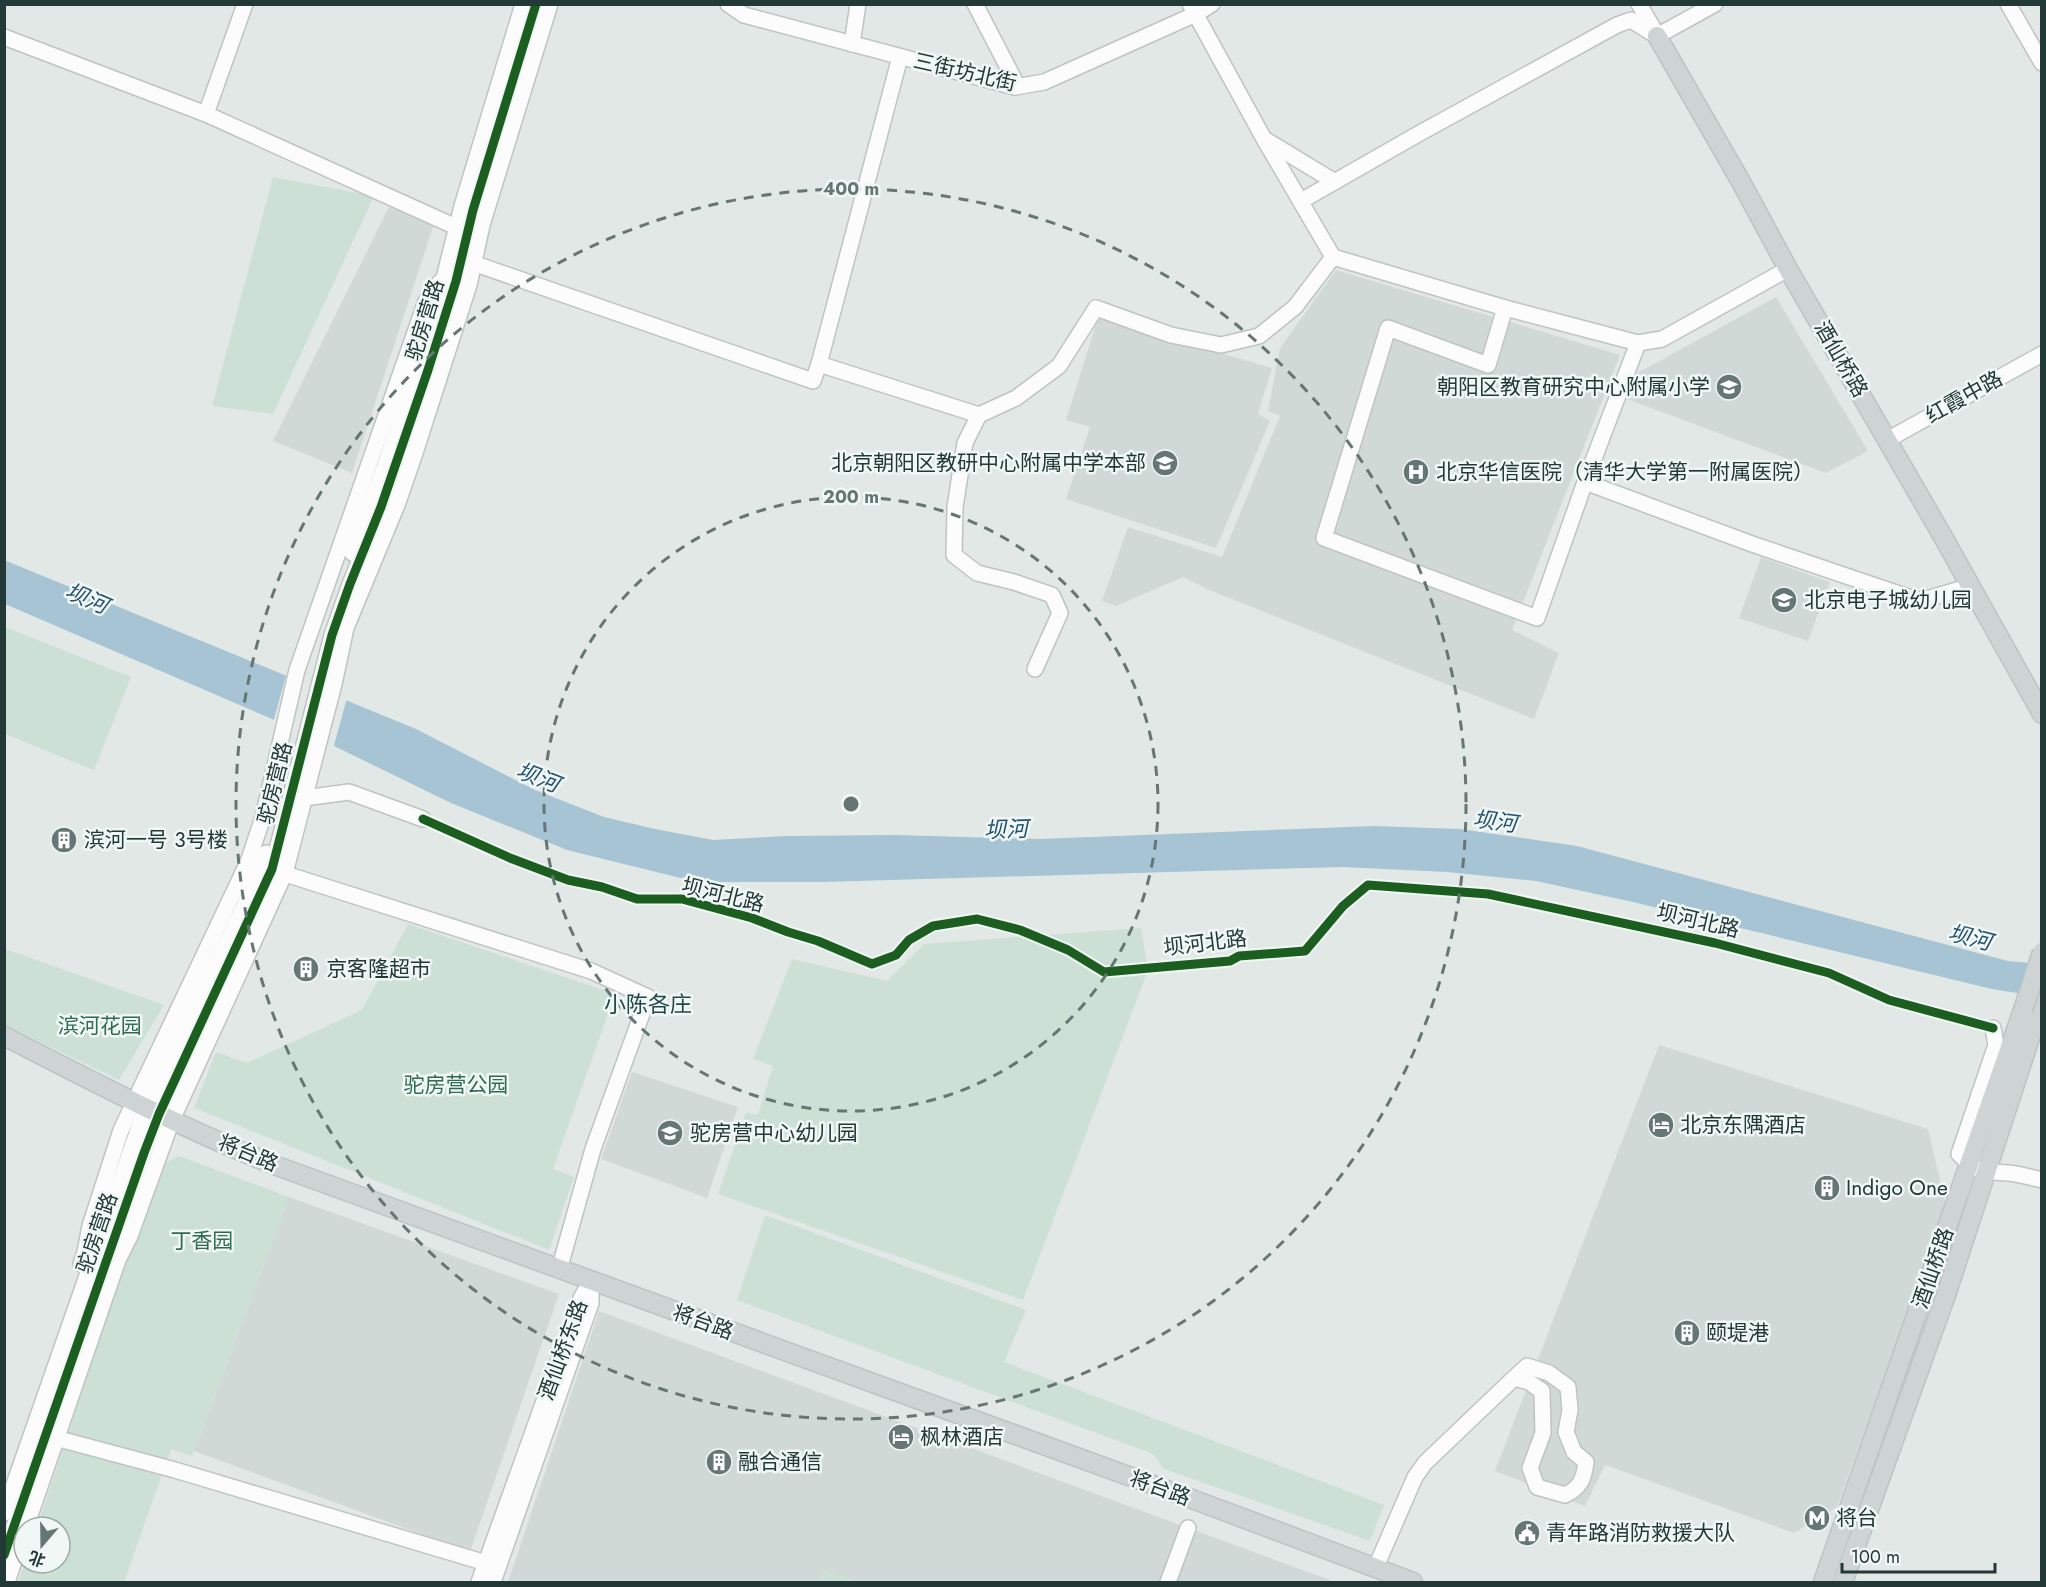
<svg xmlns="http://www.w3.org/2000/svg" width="2046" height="1587" font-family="Jost,'Noto Sans SC',sans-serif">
  <rect width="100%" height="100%" fill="#e2e8e6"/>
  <g fill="#d1d9d7">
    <path d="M389,207l45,17 -82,249 -79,-32z"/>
    <path d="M1336,270l284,85 -108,275 47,23 -25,66 -325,-129 -26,-13 -67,29 -14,-5 26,-74 94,30 58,-141 -12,-5 12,-63z"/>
    <path d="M1776,297l92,154 -42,22 -202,-75 8,-22z"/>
    <path d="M1098,318l174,50 -14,46 12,7 -54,127 -150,-49 24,-72 -24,-7z"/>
    <path d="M1761,557l69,25 -22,59 -69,-23z"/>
    <path d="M1659,1045l269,84 18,76 -109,302 -43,26 -189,-68 -20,41 -90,-35z"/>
    <path d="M632,1072l106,35 -31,91 -106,-39z"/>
    <path d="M289,1197l270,97 -89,258 -276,-101z"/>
    <path d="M599,1311l736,271h-827z"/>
  </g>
  <g fill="#cde0d6">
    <path d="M273,177l101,19 -101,218 -61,-8z"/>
    <path d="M5,627l126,50 -37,93 -89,-36z"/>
    <path d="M408,924l207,70 -62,175 21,8 -25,73 -355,-142 22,-56 31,11 115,-53z"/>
    <path d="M1141,928l7,42 -125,330 -305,-106 28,-81 12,2 15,-49 -20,-7 39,-100 95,22 37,-37z"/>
    <path d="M5,949l159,56 -45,75 -114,-55z"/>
    <path d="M179,1156l110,41 -97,259 -21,-7 -47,133h-106l7,-19h35v-36h-23l120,-360z"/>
    <path d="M765,1215l261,95 -22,52 380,143 -14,36 -206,-72 -11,-15 -416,-154z"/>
    <path d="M824,1570l35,12h-40z"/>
  </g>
  <path fill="#a6c4d3" d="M4,560l412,169 119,61 69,27 51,12 58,11 74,-4 108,-1 145,4 334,-13 86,3 117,17 431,115 33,3v33l-49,-8 -359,-87 -97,-21 -89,-9 -104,-5 -521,15h-125l-130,-32 -116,-47 -121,-59 -325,-140z"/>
  <path fill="#e2e8e6" d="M287,672l60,26 -14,51 -60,-26z"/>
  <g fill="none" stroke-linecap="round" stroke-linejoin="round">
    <defs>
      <g id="minor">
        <path d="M728,4l16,11 271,72 29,-5 152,-68 16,-10"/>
        <path d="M975,4l39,75 1,8"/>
        <path d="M1190,4l74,135 69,118 172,51 133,35 24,-4 126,-70"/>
        <path d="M1639,4l17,29"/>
        <path d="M2008,4l34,59"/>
        <path d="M1657,36l58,-32"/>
        <path d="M4,37l202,77 259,117"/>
        <path d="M852,44l6,-40"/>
        <path d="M206,114l39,-110"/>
        <path d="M1266,140l69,42"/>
        <path d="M1301,201l119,-68 197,-108 14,-5 26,16"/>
        <path d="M467,261l346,120 6,-17 81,-307"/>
        <path d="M1505,308l-17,57 -100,-37 -64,210 213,80 48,-136 53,-139"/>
        <path d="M819,364l160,51"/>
        <path d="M1887,440l155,-86"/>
        <path d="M1585,482l167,62 168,57 51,-15"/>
        <path d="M352,553l33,-88 52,-159 25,-100 61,-202"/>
        <path d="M1035,669l25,-56 -8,-18 -38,-13 -37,-9 -23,-18 1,-48 10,-64 14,-28 37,-17 43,-32 37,-58 75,27 50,10 38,-9 36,-29 38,-50"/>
        <path d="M304,798l45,-6 74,27"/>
        <path d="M276,871l315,100 57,26 -55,152 -34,121"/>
        <path d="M1993,1028l3,17 -37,109c18,19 24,17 49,19 11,1 22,4 34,7"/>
        <path d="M81,1264l4,-12 5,-26 31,-96 127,-268 15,-45 34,-147 129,-369 14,-19"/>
        <path d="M48,1436l127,34 311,93"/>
        <path d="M4,1513l142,-406 99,-203 21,-51"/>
        <path d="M26,1527l92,-267 12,-24 42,-116 113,-247 49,-189 12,-56 51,-123 17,-49 55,-171 13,-60 68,-221"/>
        <path d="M4,1555l140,-402 15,-39 113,-245 60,-234 18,-51 31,-77 47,-137 28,-89 17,-71 63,-206"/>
        <path d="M1375,1569l40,-92 10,-14 89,-85 15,4 13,9 1,42 -13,35 7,19 28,8c15,-7 19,-16 21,-33l-12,-10 -8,-20 4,-22 -2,-23 -19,-14 -22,-7 -13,12"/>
        <path d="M7,1582l17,-50"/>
        <path d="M479,1582l102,-284 10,-17"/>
        <path d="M493,1582l98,-279v-22"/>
        <path d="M1168,1582l20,-54"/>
      </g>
      <g id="major">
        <path d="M1657,36l84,146 47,87 154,266 100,179"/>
        <path d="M4,1036c90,46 179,93 273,130l923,336 213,80"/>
        <path d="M1823,1582l200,-572"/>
        <path d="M1843,1582l103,-287 84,-257 12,-41"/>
      </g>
    </defs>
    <use href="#minor" stroke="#bfc4c3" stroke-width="18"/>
    <use href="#major" stroke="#bcc4c3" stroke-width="21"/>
    <use href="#minor" stroke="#fbfcfb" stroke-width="15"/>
    <use href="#major" stroke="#ced4d3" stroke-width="18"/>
    <defs>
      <path id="major-bridge" d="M2023,1010l19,-58"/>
    </defs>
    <use href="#major-bridge" stroke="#bcc4c3" stroke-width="21" stroke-linecap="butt"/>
    <use href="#major-bridge" stroke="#ced4d3" stroke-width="18"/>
    <defs>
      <g id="cycleway">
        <path d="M423,819l87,39 58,22 34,7 35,12h45l70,19 36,14 30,9 54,23 24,-9 13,-15 24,-14 44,-7 43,11 48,20 36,22 126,-11 9,-5 66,-5 38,-45 25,-21 120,9 227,49 114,30 60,27 104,28"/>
        <path d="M4,1555l140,-402 15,-39 113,-245 60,-234 18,-51 31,-77 47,-137 28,-89 17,-71 63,-206"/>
      </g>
    </defs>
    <use href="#cycleway" stroke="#f0f7f5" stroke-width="13"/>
    <use href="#cycleway" stroke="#1b5e20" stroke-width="9"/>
  </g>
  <g fill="none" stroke="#657674" stroke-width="3" stroke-dasharray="10 8">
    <circle cx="851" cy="804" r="307"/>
    <circle cx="851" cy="804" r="615"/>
  </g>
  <defs>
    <symbol id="school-disc" viewBox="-11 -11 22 22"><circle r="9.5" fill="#657674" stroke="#f0f7f5"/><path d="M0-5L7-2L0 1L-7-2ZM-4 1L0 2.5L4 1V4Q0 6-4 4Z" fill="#fff"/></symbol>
    <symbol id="hospital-disc" viewBox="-11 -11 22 22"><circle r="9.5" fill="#657674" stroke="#f0f7f5"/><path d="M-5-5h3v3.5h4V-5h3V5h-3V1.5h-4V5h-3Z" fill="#fff"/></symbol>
    <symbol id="building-disc" viewBox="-11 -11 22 22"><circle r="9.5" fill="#657674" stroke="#f0f7f5"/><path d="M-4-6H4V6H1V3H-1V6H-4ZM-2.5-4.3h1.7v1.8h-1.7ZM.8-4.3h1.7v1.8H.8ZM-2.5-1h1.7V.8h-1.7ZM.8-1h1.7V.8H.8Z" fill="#fff"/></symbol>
    <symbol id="hotel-disc" viewBox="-11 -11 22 22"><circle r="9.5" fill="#657674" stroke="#f0f7f5"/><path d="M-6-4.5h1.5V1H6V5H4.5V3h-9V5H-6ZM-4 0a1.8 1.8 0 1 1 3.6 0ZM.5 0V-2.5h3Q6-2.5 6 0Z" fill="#fff"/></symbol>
    <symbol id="metro-disc" viewBox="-11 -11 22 22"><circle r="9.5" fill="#657674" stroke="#f0f7f5"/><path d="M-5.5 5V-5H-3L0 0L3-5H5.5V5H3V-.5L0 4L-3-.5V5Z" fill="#fff"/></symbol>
    <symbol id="civic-disc" viewBox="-11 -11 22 22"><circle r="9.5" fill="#657674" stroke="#f0f7f5"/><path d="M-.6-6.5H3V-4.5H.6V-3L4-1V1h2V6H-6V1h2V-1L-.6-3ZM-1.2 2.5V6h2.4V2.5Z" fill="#fff"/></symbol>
  </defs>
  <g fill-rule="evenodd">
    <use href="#school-disc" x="1714" y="372" width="30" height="30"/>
    <use href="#school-disc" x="1150" y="448" width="30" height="30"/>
    <use href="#hospital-disc" x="1401" y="457" width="30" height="30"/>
    <use href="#school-disc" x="1769" y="585" width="30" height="30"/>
    <use href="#building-disc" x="49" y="825" width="30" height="30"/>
    <use href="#building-disc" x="291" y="954" width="30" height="30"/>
    <use href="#hotel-disc" x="1646" y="1110" width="30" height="30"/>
    <use href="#school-disc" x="655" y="1118" width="30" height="30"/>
    <use href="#building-disc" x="1812" y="1173" width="30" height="30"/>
    <use href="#building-disc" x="1672" y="1318" width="30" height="30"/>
    <use href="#hotel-disc" x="886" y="1422" width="30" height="30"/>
    <use href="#building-disc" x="704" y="1447" width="30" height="30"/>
    <use href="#metro-disc" x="1802" y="1503" width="30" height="30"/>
    <use href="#civic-disc" x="1512" y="1518" width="30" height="30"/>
  </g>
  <g text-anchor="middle" stroke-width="5" stroke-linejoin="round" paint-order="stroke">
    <g font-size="21" fill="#223937" stroke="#f0f7f5">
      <text transform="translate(965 72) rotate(13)" y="7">三街坊北街</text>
      <text transform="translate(425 320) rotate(-73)" y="7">驼房营路</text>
      <text transform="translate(1841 359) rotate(60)" y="7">酒仙桥路</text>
      <text transform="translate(1964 397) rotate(-29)" y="7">红霞中路</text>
      <text transform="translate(275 783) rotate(-76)" y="7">驼房营路</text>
      <text transform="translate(723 895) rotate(14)" y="7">坝河北路</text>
      <text transform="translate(1698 921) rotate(13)" y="7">坝河北路</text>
      <text transform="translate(1205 943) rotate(-7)" y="7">坝河北路</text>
      <text transform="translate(248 1153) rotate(23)" y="7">将台路</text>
      <text transform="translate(97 1233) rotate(-71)" y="7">驼房营路</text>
      <text transform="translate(1933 1268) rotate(-71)" y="7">酒仙桥路</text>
      <text transform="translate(703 1322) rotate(20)" y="7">将台路</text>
      <text transform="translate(563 1350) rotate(-70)" y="7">酒仙桥东路</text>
      <text transform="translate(1160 1488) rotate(20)" y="7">将台路</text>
    </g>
    <g font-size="21" fill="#223937" stroke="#f0f7f5" text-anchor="start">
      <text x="1710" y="394" text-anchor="end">朝阳区教育研究中心附属小学</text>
      <text x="1146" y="470" text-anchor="end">北京朝阳区教研中心附属中学本部</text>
      <text x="1436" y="479">北京华信医院（清华大学第一附属医院）</text>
      <text x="1804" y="607">北京电子城幼儿园</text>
      <text x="84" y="847">滨河一号 3号楼</text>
      <text x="326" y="976">京客隆超市</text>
      <text x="1680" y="1132">北京东隅酒店</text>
      <text x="690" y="1140">驼房营中心幼儿园</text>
      <text x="1846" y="1195">Indigo One</text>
      <text x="1706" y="1340">颐堤港</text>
      <text x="920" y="1444">枫林酒店</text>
      <text x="738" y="1469">融合通信</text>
      <text x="1836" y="1525">将台</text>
      <text x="1546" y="1540">青年路消防救援大队</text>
    </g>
    <g font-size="21" fill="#306c53" stroke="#f0f7f5">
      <text x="100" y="1033">滨河花园</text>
      <text x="456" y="1092">驼房营公园</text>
      <text x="202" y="1248">丁香园</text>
    </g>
    <g font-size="22" font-style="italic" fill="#215370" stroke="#f0f7f5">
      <text transform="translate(87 598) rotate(23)" y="8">坝河</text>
      <text transform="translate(538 777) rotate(21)" y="8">坝河</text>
      <text transform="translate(1495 821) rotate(7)" y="8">坝河</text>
      <text transform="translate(1006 829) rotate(-2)" y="8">坝河</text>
      <text transform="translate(1970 937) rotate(14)" y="8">坝河</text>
    </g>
    <g font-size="22" fill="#204947" stroke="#f0f7f5">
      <text x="648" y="1012">小陈各庄</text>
    </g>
  </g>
  <circle cx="851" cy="804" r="9" fill="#657674" stroke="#f0f7f5" stroke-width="3"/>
  <g font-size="18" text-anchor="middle" font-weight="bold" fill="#657674" stroke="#f0f7f5" stroke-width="5" stroke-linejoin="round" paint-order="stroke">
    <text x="851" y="195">400 m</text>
    <text x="851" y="503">200 m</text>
  </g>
  <rect width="2046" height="1587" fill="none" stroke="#223937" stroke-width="12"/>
  <g transform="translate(42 1545) rotate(200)"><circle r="28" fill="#f0f7f5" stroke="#9eaba9" stroke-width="1.5"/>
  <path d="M0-4.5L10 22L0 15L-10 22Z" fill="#657674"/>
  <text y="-9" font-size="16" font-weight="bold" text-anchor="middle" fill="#223937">北</text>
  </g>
  <path d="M1842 1563v9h153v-9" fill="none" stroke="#223937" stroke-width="3"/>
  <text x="1851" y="1563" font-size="18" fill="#223937" stroke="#f0f7f5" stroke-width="4.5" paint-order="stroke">100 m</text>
</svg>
